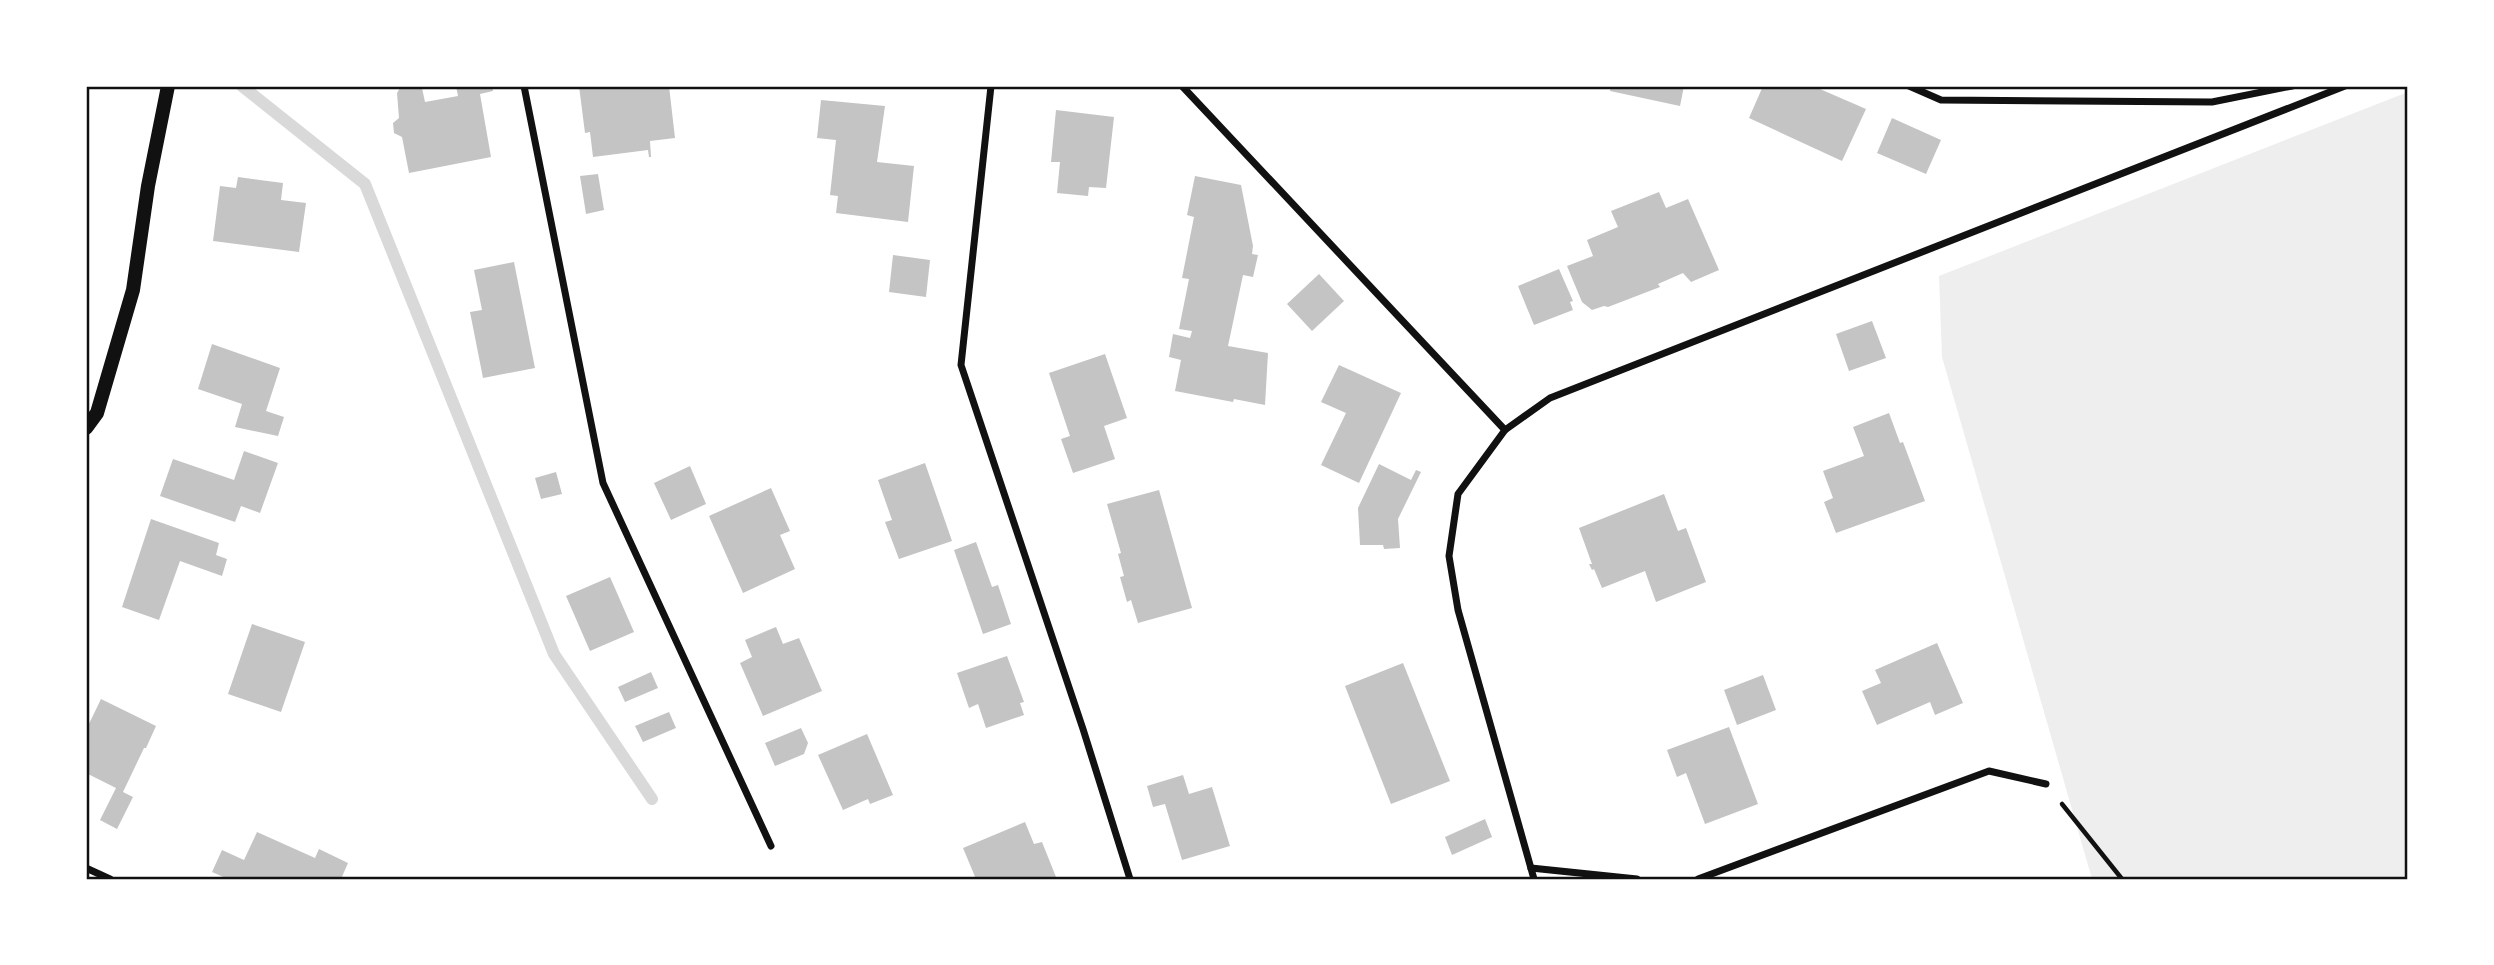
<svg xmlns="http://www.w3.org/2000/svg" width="2494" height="965" font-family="'Fira Sans Condensed',sans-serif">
  <rect width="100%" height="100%" fill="#fff"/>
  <path fill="#eee" d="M2408,92v787h-316l-150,-522 -3,-81z"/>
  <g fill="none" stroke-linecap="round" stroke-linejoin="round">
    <path stroke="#d9d9d9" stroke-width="12" d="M242,86l123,98 189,470 98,145"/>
  </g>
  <g fill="#c4c4c4">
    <path d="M411,86l11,2 3,14 33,-6 -2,-10h36l1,5 -13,3 11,63 -82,16 -7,-36 -8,-4 -1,-10 6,-5 -2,-25 3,-5z"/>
    <path d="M579,86h90l6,52 -25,3 1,16h-2l-1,-7 -55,7 -3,-25 -5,1z"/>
    <path d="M1611,86h73l-4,20 -70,-15z"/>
    <path d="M1763,86h50l53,23 -24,52 -93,-43z"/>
    <path d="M821,100l64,6 -8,56 37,4 -6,56 -72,-9 2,-17 -8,-1 6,-55 -19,-2z"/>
    <path d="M1056,110l58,7 -8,71 -17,-1 -1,9 -31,-3 3,-31h-9z"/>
    <path d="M1892,118l49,22 -15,34 -49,-21z"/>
    <path d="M598,174l6,36 -18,4 -6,-38z"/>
    <path d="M1195,176l46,9 12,61 -1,8 6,1 -5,22 -10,-2 -15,71 40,7 -3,52 -31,-6 -1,3 -58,-11 6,-31 -12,-3 4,-23 17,4 2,-7 -13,-2 10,-50 -7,-1 12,-61 -7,-2z"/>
    <path d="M238,177l45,6 -2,17 25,3 -7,49 -86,-11 7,-55 16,2z"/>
    <path d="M1659,192l7,16 22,-9 31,71 -28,12 -8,-9 -25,11 2,3 -52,20 -4,-1 -12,4 -10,-8 -15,-36 26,-10 -6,-16 31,-13 -7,-16z"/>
    <path d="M893,255l37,5 -4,37 -37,-5z"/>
    <path d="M514,262l21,106 -52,10 -13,-66 12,-2 -8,-40z"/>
    <path d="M1559,269l14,32 -3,1 3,8 -39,15 -16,-39z"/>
    <path d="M1319,274l25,27 -32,30 -25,-27z"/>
    <path d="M1872,321l14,37 -37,13 -13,-37z"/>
    <path d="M212,344l68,24 -14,43 18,6 -6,19 -43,-9 7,-23 -44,-15z"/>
    <path d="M1105,354l22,64 -23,8 11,33 -42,14 -12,-34 9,-3 -21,-63z"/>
    <path d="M1339,365l62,28 -42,90 -38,-18 25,-52 -25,-11z"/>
    <path d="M1889,413l11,30 3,-1 22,59 -89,32 -12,-31 9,-4 -10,-27 41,-15 -11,-29z"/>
    <path d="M244,451l34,12 -18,50 -19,-7 -6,16 -75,-26 13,-37 61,21z"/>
    <path d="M925,463l27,78 -53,18 -14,-37 7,-2 -14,-40z"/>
    <path d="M1379,464l32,16 5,-10 5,2 -23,47 2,29 -16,1 -1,-4h-23l-2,-37z"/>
    <path d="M690,466l16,38 -35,16 -17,-37z"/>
    <path d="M556,472l6,22 -21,5 -6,-21z"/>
    <path d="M771,488l19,43 -10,4 15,34 -52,24 -34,-77z"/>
    <path d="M1159,490l33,118 -54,15 -7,-23 -4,2 -7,-25 4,-1 -6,-22 3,-1 -14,-49z"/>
    <path d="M1664,494l14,37 8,-3 20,54 -50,20 -11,-31 -43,17 -8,-19 -2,1 -3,-6h3l-13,-36z"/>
    <path d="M151,519l68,24 -3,12 11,4 -5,17 -42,-15 -21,59 -37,-13z"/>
    <path d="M976,542l16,45 6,-2 13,39 -28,10 -29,-84z"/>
    <path d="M610,577l24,55 -44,19 -24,-55z"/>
    <path d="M252,624l53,18 -24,70 -53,-18z"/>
    <path d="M776,627l7,17 16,-6 23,53 -59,25 -23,-53 12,-6 -7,-17z"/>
    <path d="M1937,643l26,60 -28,12 -5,-13 -53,23 -15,-34 19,-8 -6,-13z"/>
    <path d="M1007,656l17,46 -4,1 4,12 -38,13 -8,-24 -9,4 -12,-35z"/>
    <path d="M1403,663l47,118 -59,23 -46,-118z"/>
    <path d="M651,672l7,16 -33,14 -7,-15z"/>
    <path d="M1763,675l13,35 -39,15 -13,-35z"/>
    <path d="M101,699l55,27 -10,22h-2l-21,44 10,5 -16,32 -17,-9 16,-32 -30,-15v-43z"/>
    <path d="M669,712l7,16 -33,14 -8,-16z"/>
    <path d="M1729,727l29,77 -53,20 -19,-51 -9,4 -10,-27z"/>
    <path d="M801,728l7,15 -4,11 -29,12 -10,-23z"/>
    <path d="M867,734l26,61 -23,9 -2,-5 -25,11 -25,-55z"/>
    <path d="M1183,775l6,19 23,-7 18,59 -48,14 -17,-56 -12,3 -6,-21z"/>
    <path d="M1485,819l7,18 -40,18 -7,-18z"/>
    <path d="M1025,822l9,22 8,-2 14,35 -5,2h-75l-13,-31z"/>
    <path d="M257,832l58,26 4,-9 29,14 -7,16h-113l-16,-7 10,-22 22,10z"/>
  </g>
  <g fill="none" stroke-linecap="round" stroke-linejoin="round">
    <path stroke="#111" stroke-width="4.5" d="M2062,804l60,75"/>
    <g stroke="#111" stroke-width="7">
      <path d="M524,86l79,397 168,363"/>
      <path d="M991,86l-30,279 122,364 47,150"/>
      <path d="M1182,86l323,344"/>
      <path d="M1909,86l32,14 271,2 80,-16"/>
      <path d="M86,868l24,11"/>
      <path d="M1531,868l106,11"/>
      <path d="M1534,879l-76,-269 -9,-54 9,-62 47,-64 45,-32 795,-312"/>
      <path d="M1698,879l291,-108 57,13"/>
    </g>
    <path stroke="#111" stroke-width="14" d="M86,428l11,-15 36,-123 15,-104 20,-100"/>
  </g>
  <rect width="2494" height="965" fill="none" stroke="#ffffff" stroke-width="175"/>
  <rect x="88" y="88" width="2318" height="790" fill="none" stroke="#111" stroke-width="2.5"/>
</svg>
